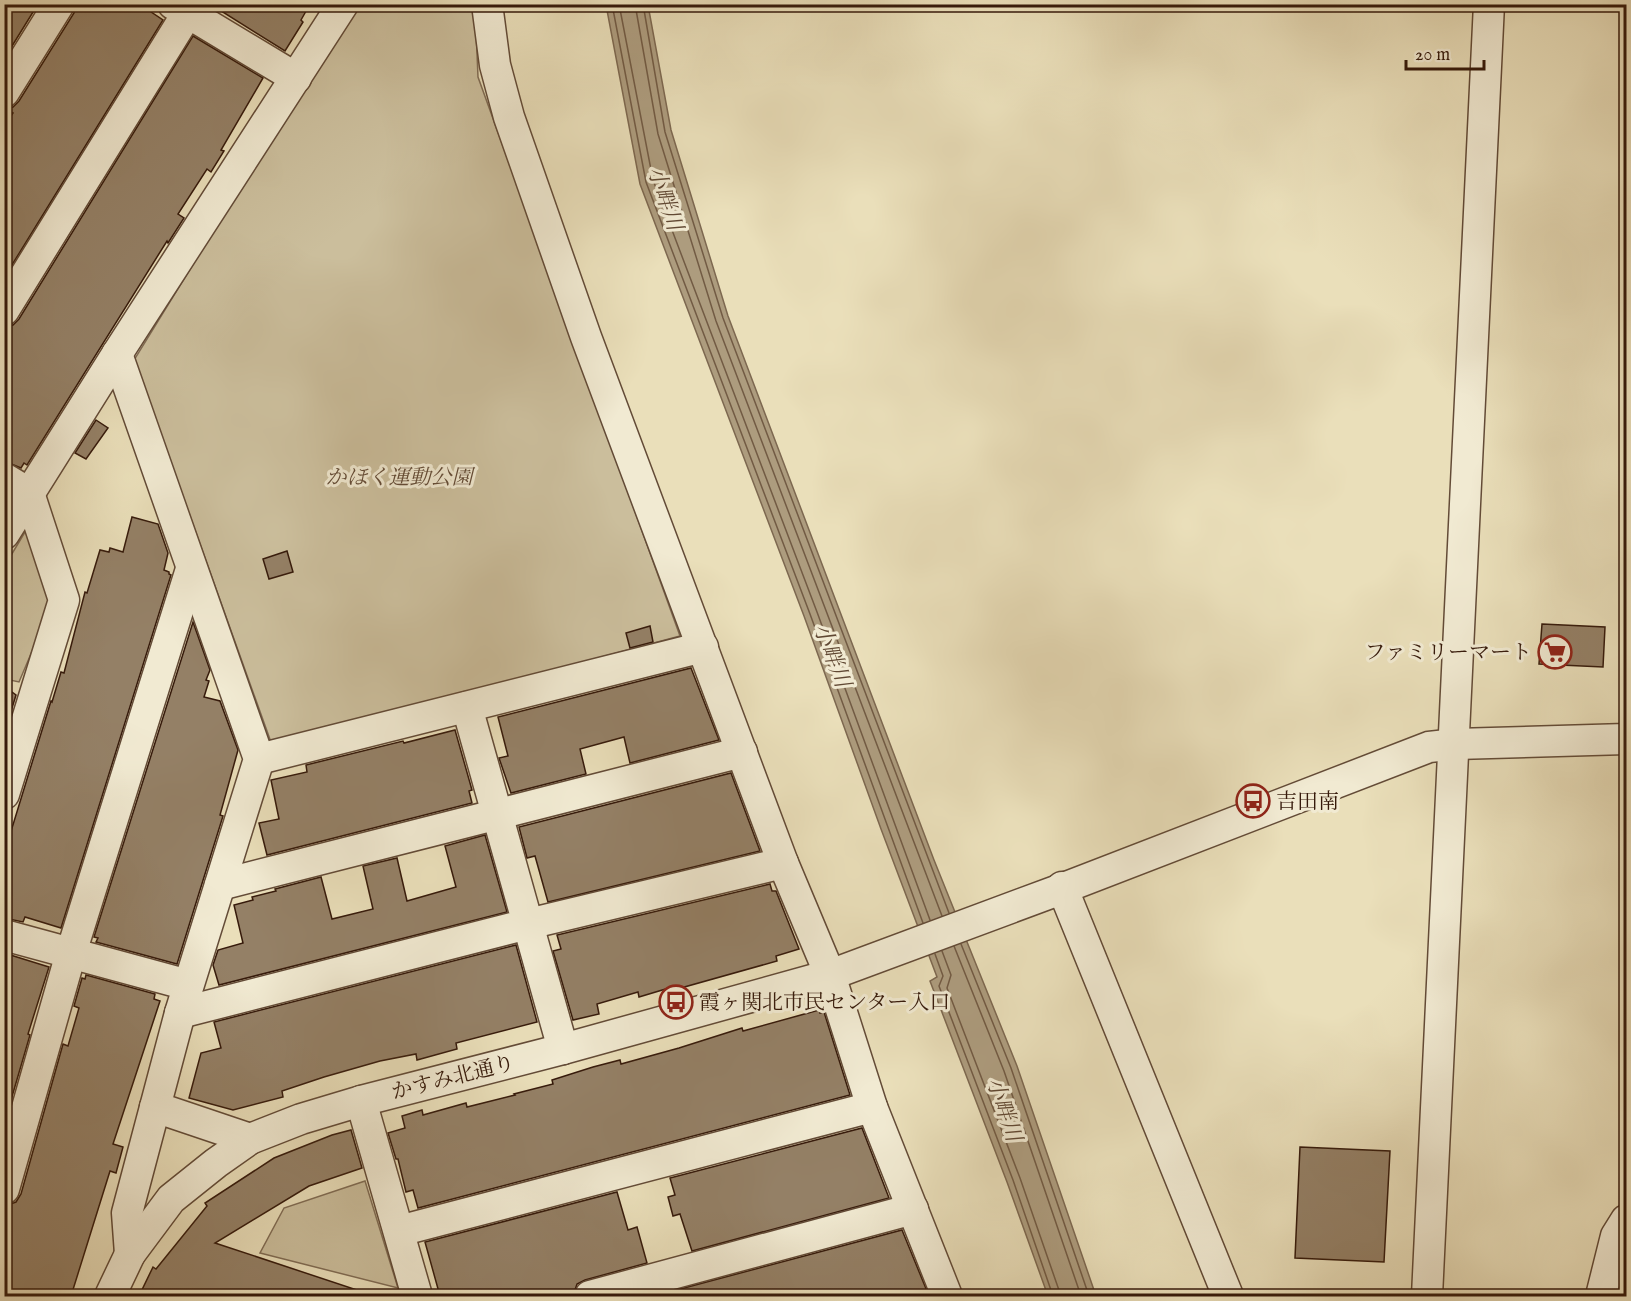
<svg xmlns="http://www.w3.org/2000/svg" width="1631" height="1301" font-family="'IM FELL English','Noto Serif JP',serif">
  <rect width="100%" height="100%" fill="#eadfba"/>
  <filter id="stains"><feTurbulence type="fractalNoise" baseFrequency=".00333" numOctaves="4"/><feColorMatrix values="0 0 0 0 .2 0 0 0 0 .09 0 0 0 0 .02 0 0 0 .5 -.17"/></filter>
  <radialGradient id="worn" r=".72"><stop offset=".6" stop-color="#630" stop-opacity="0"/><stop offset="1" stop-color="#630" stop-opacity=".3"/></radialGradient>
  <g fill="#cbbe9c" stroke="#806c54" stroke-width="1.5">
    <path d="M353,5h122l3,72 202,559 -408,109 -138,-385z"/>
    <path d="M25,532l10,3 21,60 -37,87 -14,-3 -1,-112z"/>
    <path d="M365,1181l33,107 -138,-35 24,-45z"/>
  </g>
  <path fill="#ad9c7e" stroke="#7d6850" stroke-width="1.5" d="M606,5h42l23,125 57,186 206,544 83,206 79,230h-48l-41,-114 -77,-201 7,-4 -56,-148 -77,-213 -164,-432z"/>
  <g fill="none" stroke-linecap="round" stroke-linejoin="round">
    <g stroke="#725b44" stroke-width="1.5">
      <path d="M612,4l34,178 164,432 113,309"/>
      <path d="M619,4l34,176 164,432 113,308"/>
      <path d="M635,4l23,130 58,187 226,595"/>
      <path d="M643,4l22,128 58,186 226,595"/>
      <path d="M961,944l50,124 78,228"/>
      <path d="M954,946l50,125 77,225"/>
      <path d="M942,951l9,24 -4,13 73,190 41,118"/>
      <path d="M935,954l8,22 -4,10 74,194 40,116"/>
    </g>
  </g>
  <g fill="#948066" stroke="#361a0b" stroke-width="1.5">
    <path d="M4,4h34l-34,55z"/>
    <path d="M76,4h63l24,16 -156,253 -3,-2v-145l9,-13 -7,-4 7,-2 6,-6 55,-88z"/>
    <path d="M210,4h100l-9,16 2,2 -18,29z"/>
    <path d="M193,36l70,42 -42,72 3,1 -13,21 -4,-3 -29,45 6,4 -16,25 -1,-2 -140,224 -3,-2 -3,5 -17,-7v-134l9,-2 6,-6z"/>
    <path d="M96,420l12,8 -22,31 -11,-6z"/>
    <path d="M132,517l26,7 10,29 -4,17 5,2v2l2,1 -110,353 -36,-11 -2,5 -19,-4v-64l47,-153 1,1 9,-30 3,1 21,-81 2,1 13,-43 9,2 1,-4 13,4z"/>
    <path d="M287,551l6,21 -24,7 -6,-20z"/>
    <path d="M193,622l17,48 -4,10 3,1 -5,16 16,4 18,49 -18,65 3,1 -46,148 -81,-22 2,-4 -4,-1z"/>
    <path d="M1542,624l63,3 -2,40 -64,-3z"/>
    <path d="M650,626l3,16 -23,6 -4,-15z"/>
    <path d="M691,668l28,72 -89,23 -6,-26 -44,12 6,25 -75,19 -12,-35 9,-2 -10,-39z"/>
    <path d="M12,692l4,3 -12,39v-30z"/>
    <path d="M455,730l17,60 -3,1 3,12 -205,52 -8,-32 20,-4 -8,-39 36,-8 -1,-7 97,-24 1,2z"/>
    <path d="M731,773l29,78 -212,51 -13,-46 -8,2 -8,-31z"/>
    <path d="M485,835l22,77 -288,73 -6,-20 5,-15 25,-7 -9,-38 19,-5 -1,-3 24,-6 -1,-2 46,-12 11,42 41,-10 -10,-43 34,-8 10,43 49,-14 -11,-41z"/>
    <path d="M770,884l2,7h4l23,58 -23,7 1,5 -107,30 -1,-3 -30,9 -1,-5 -41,12 2,10 -26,6 -20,-69 8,-2 -4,-14z"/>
    <path d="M516,945l21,77 -81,21 1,6 -40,11 -1,-6 -36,7 -56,16 -42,14 1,6 -50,13 -44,-12 12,-45 20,-5 -7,-26z"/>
    <path d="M4,953l45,14 -21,67 2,1 -26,89z"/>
    <path d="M86,975l69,19 -1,5 6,2 -47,143 10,3 -7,26 -6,-2 -39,125h-67v-90l12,-4 5,-8 42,-150 5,2 11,-38 -5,-2 8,-28 3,1z"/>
    <path d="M819,1010l1,3 4,-1 26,83 -432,113 -5,-18 -7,2 -8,-33h-2l-8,-26 17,-5 -3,-12 20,-6 1,5 43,-12 1,4 48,-12 -1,-1 39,-10 -1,-4 41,-13 27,-7 1,4 58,-16 63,-20 1,3z"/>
    <path d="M862,1128l27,70 -197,53 -12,-37 -7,2 -5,-19 7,-2 -5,-17z"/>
    <path d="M351,1130l11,38 -53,18 -94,57 148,49v4h-224l14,-29 3,2 51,-63 -2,-3 69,-45 58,-23z"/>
    <path d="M1300,1147l90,4 -6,111 -89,-4z"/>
    <path d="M617,1192l11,38 9,-3 10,36 -62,17 -8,4 -4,12h-133l-15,-54z"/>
    <path d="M902,1230l27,66h-275z"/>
  </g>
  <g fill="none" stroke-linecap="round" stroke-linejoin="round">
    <defs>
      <g id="minor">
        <path d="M173,4l123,74"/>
        <path d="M487,4l8,61 14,52 77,220 197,526 47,112 42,132 75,189"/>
        <path d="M4,92l55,-88"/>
        <path d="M4,310l189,-306"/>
        <path d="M117,354l142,405 -79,254 -53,200 3,41"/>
        <path d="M4,478l25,15 35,107 -60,194"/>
        <path d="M4,534l113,-180 226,-350"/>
        <path d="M467,707l96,342"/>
        <path d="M259,759l444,-112"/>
        <path d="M220,885l522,-133"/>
        <path d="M1062,887l166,409"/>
        <path d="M4,935l184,50"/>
        <path d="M180,1013l348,-89 255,-61"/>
        <path d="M361,1101l56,195"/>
        <path d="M155,1107l95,32"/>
        <path d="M4,1189l67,-236 120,-384"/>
        <path d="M399,1231l473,-124"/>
        <path d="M110,1296l20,-42 41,-55 45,-36 34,-24 51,-20 60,-18 202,-52 267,-74 226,-84 373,-144 27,-3 170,-5"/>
        <path d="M590,1296l323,-87"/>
        <path d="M1427,1296c22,-430 42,-861 62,-1292"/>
        <path d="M1601,1296l15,-60 10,-16"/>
      </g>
    </defs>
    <use href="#minor" stroke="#634b37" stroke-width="33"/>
    <use href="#minor" stroke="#f1ead2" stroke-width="30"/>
  </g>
  <defs>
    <symbol id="supermarket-ring" viewBox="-11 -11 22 22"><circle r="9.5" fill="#f1ead2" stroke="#8f2418" stroke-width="1.5"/><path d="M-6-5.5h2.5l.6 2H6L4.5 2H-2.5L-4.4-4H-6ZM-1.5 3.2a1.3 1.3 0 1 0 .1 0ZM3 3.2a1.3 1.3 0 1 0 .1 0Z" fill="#8f2418"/></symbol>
    <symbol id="bus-ring" viewBox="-11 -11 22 22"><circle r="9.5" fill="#f1ead2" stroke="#8f2418" stroke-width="1.5"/><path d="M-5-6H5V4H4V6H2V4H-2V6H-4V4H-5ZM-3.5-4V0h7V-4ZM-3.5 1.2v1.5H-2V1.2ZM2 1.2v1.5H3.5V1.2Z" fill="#8f2418"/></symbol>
  </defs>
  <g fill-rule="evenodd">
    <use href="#supermarket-ring" x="1536" y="633" width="38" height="38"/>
    <use href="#bus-ring" x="1234" y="782" width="38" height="38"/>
    <use href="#bus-ring" x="657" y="983" width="38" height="38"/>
  </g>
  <g text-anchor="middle" stroke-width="6" stroke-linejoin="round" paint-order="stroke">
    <g font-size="21" font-style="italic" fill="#634b36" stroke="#f1ead2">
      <text x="399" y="484">かほく運動公園</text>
    </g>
    <g font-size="21" fill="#361a0b" stroke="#f1ead2" text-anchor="start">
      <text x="1532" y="659" text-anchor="end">ファミリーマート</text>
      <text x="1276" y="808">吉田南</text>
      <text x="699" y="1009">霞ヶ関北市民センター入口</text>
    </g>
    <g font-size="21" fill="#361a0b" stroke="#f1ead2">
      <text transform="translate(453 1077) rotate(-14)" y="7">かすみ北通り</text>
    </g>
    <g font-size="22" font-style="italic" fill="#604833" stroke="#f1ead2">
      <text transform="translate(666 198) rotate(71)" y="8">小畔川</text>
      <text transform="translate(833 655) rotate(69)" y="8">小畔川</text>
      <text transform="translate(1005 1109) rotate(71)" y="8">小畔川</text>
    </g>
  </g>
  <rect width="1631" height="1301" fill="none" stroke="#eadfba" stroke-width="24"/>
  <rect x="6" y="6" width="1619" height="1289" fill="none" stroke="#361a0b" stroke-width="3"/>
  <rect x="12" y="12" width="1607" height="1277" fill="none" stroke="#361a0b" stroke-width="1.5"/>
  <path d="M1406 60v9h78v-9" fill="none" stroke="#361a0b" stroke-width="3"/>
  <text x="1415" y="60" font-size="18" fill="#361a0b" stroke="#f1ead2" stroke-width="4.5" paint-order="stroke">20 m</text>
  <rect width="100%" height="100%" filter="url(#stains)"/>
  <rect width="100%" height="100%" fill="url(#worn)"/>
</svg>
